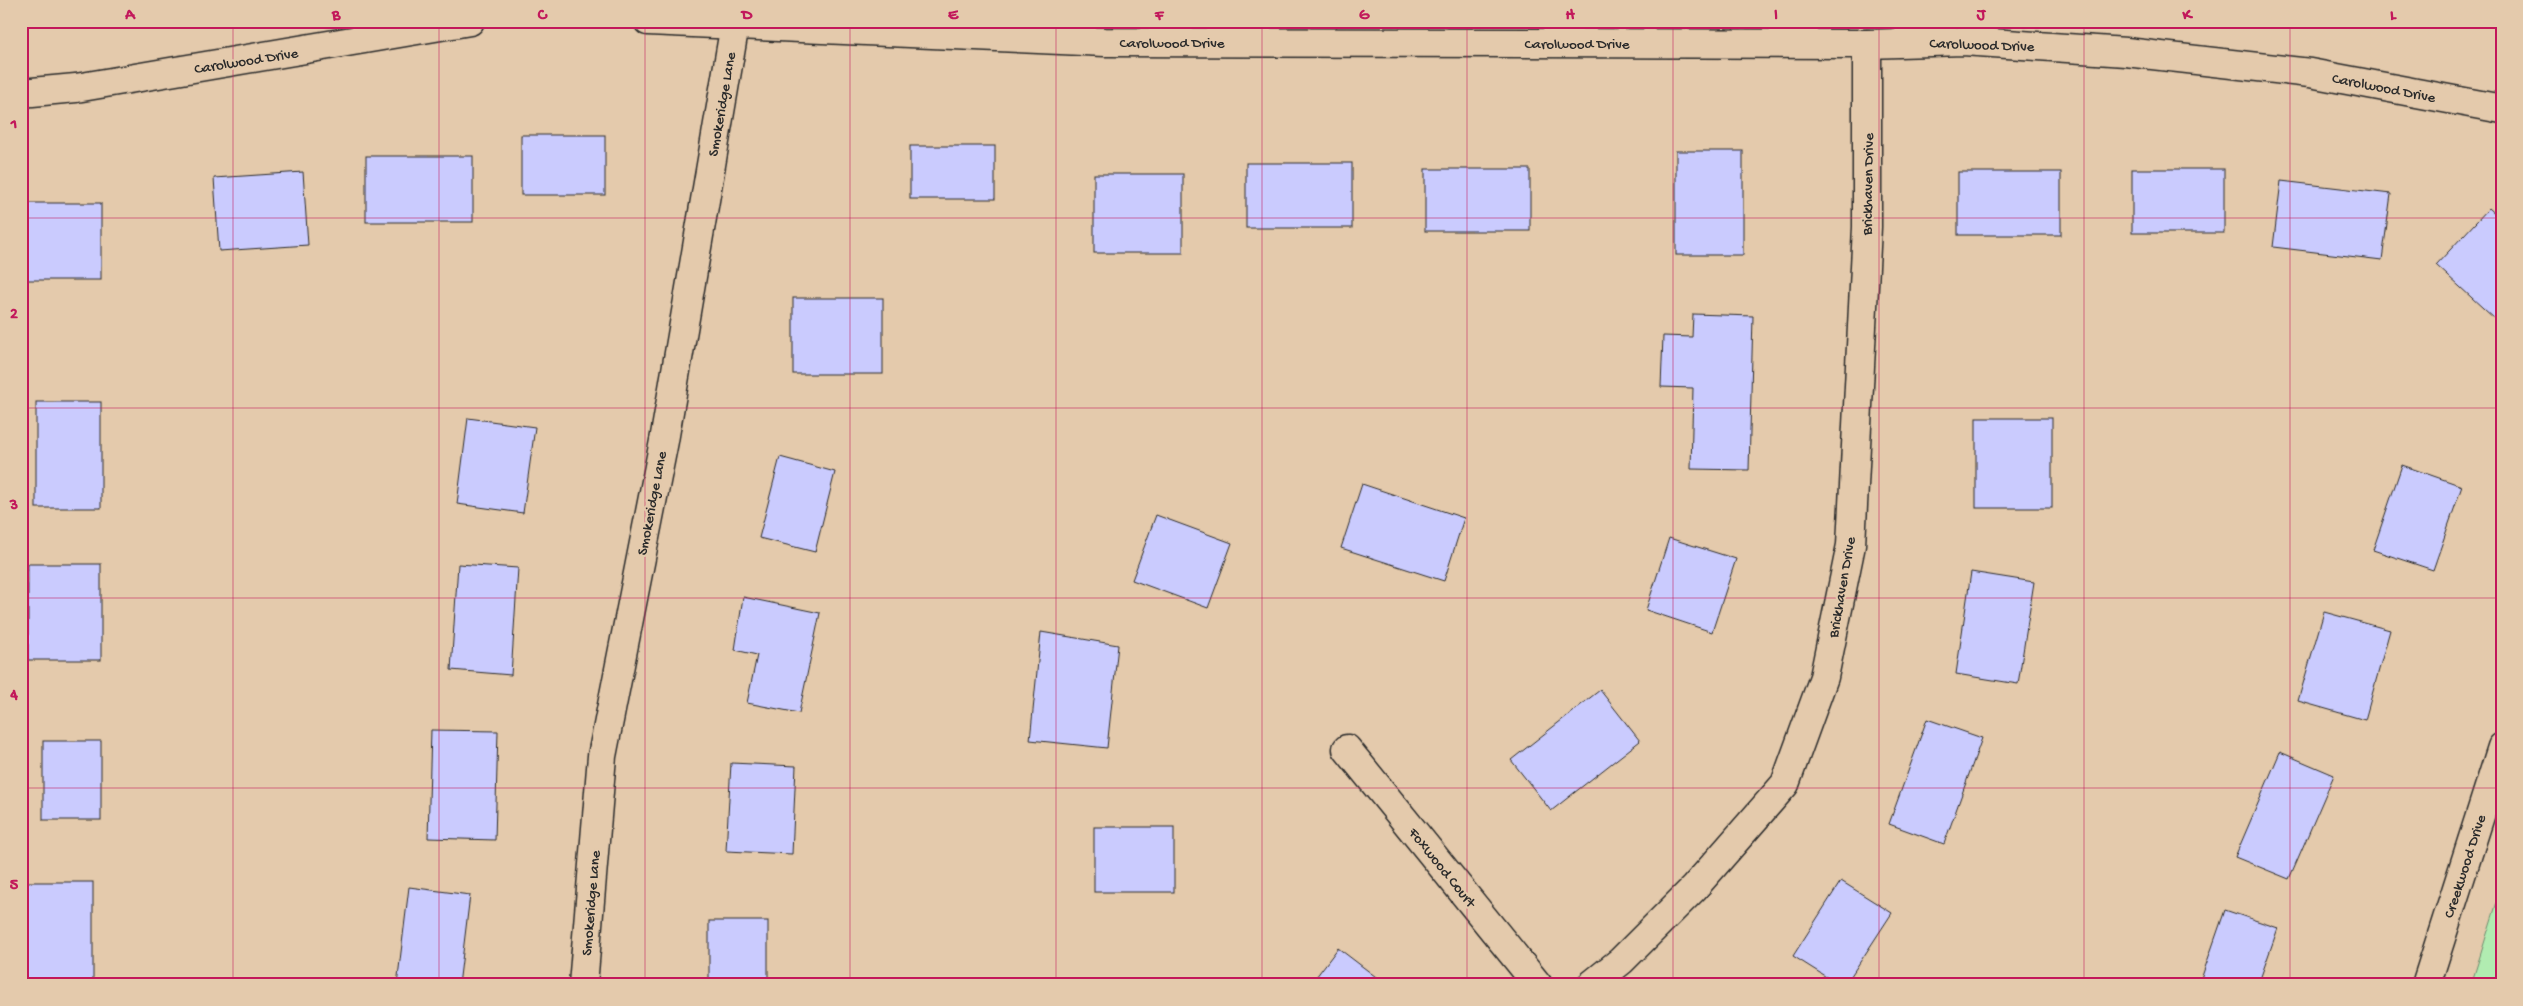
<svg xmlns="http://www.w3.org/2000/svg" width="2523" height="1006" font-family="'Gochi Hand',sans-serif">
  <rect width="100%" height="100%" fill="#e4caac"/>
  <filter id="ink" filterUnits="userSpaceOnUse"><feTurbulence type="fractalNoise" baseFrequency=".02" numOctaves="2"/><feDisplacementMap in="SourceGraphic" scale="10" xChannelSelector="R" yChannelSelector="G"/><feConvolveMatrix kernelMatrix="1 2 1 2 8 2 1 2 1" color-interpolation-filters="sRGB"/></filter>
  <g filter="url(#ink)">
    <path fill="#b1ecb1" stroke="#6e8c6e" d="M2502,886v99h-31z"/>
    <g fill="#cacbfe" stroke="#2b2b2b">
      <rect x="521" y="135" width="84" height="60"/>
      <rect x="910" y="146" width="85" height="53"/>
      <rect x="1676" y="151" width="67" height="104"/>
      <rect x="366" y="156" width="107" height="66"/>
      <rect x="1246" y="163" width="106" height="65"/>
      <rect x="1425" y="169" width="105" height="62"/>
      <rect x="2132" y="169" width="92" height="64"/>
      <path d="M303,172l5,73 -89,6 -5,-73z"/>
      <rect x="1958" y="172" width="103" height="63"/>
      <rect x="1094" y="174" width="89" height="79"/>
      <path d="M2281,181l110,13 -9,66 -109,-13z"/>
      <rect x="22" y="203" width="79" height="77"/>
      <path d="M2489,208l13,12v92l-7,7 -59,-54z"/>
      <rect x="793" y="298" width="90" height="76"/>
      <path d="M1693,314l60,2 -4,154 -58,-1 2,-81 -32,-1 2,-51 29,1z"/>
      <rect x="36" y="402" width="65" height="106"/>
      <path d="M468,418l67,9 -12,86 -66,-9z"/>
      <rect x="1976" y="418" width="76" height="90"/>
      <path d="M780,457l55,15 -20,80 -56,-14z"/>
      <path d="M2402,465l60,21 -29,84 -60,-20z"/>
      <path d="M1362,484l102,34 -20,63 -103,-33z"/>
      <path d="M1156,515l76,28 -24,65 -76,-28z"/>
      <path d="M1669,538l67,21 -24,73 -66,-22z"/>
      <rect x="28" y="564" width="73" height="96"/>
      <path d="M458,564l60,4 -7,107 -60,-5z"/>
      <path d="M1971,572l63,10 -16,102 -62,-10z"/>
      <path d="M743,597l77,16 -21,100 -52,-10 10,-48 -22,-5z"/>
      <path d="M2324,612l66,18 -25,90 -67,-19z"/>
      <path d="M1041,632l77,13 -11,103 -77,-8z"/>
      <path d="M1600,690l40,51 -89,70 -40,-51z"/>
      <path d="M1927,719l55,19 -38,106 -55,-20z"/>
      <path d="M431,730l67,1 -3,109 -67,-2z"/>
      <rect x="43" y="741" width="58" height="79"/>
      <path d="M2280,752l54,23 -45,104 -54,-22z"/>
      <path d="M731,763l65,3 -4,88 -66,-3z"/>
      <rect x="1094" y="827" width="80" height="65"/>
      <path d="M1841,881l51,32 -47,72h-6l-46,-29z"/>
      <rect x="21" y="882" width="72" height="103"/>
      <path d="M409,887l61,8 -11,90h-62z"/>
      <path d="M2225,910l53,18 -20,57h-59z"/>
      <rect x="709" y="921" width="59" height="64"/>
      <path d="M1338,948l46,35 -1,2h-73z"/>
    </g>
    <g fill="none" stroke-linecap="round" stroke-linejoin="round">
      <defs>
        <g id="minor">
          <path d="M648,21l457,21 762,2 96,-3 163,11 184,21 192,36"/>
          <path d="M21,93l55,-5 394,-67"/>
          <path d="M1347,749l191,236"/>
          <path d="M583,985l19,-229 62,-315 71,-417"/>
          <path d="M1591,985l30,-24 73,-73 91,-104 39,-107 27,-132 16,-318v-183"/>
          <path d="M2426,985l76,-238"/>
        </g>
      </defs>
      <use href="#minor" stroke="#2b2b2b" stroke-width="31"/>
      <use href="#minor" stroke="#e4caac" stroke-width="28"/>
    </g>
  </g>
  <path fill="none" stroke="#c2185b" stroke-width="1" stroke-opacity="0.55" d="M233,21v964M439,21v964M645,21v964M850,21v964M1056,21v964M1262,21v964M1467,21v964M1673,21v964M1879,21v964M2084,21v964M2290,21v964M21,218h2481M21,408h2481M21,598h2481M21,788h2481"/>
  <g text-anchor="middle" stroke-width="4.5" stroke-linejoin="round" paint-order="stroke">
    <g font-size="15" fill="#2b2b2b" stroke="#e4caac">
      <text x="1172" y="47">Carolwood Drive</text>
      <text x="1577" y="48">Carolwood Drive</text>
      <text transform="translate(1982 44) rotate(2)" y="5">Carolwood Drive</text>
      <text transform="translate(246 60) rotate(-9)" y="5">Carolwood Drive</text>
      <text transform="translate(2384 87) rotate(11)" y="5">Carolwood Drive</text>
      <text transform="translate(721 104) rotate(-80)" y="5">Smokeridge Lane</text>
      <text transform="translate(1867 184) rotate(-89)" y="5">Brickhaven Drive</text>
      <text transform="translate(651 503) rotate(-79)" y="5">Smokeridge Lane</text>
      <text transform="translate(1841 587) rotate(-80)" y="5">Brickhaven Drive</text>
      <text transform="translate(2464 866) rotate(-72)" y="5">Creekwood Drive</text>
      <text transform="translate(1443 867) rotate(51)" y="5">Foxwood Court</text>
      <text transform="translate(590 903) rotate(-85)" y="5">Smokeridge Lane</text>
    </g>
  </g>
  <rect width="2523" height="1006" fill="none" stroke="#e4caac" stroke-width="55"/>
  <rect x="28" y="28" width="2468" height="950" fill="none" stroke="#c2185b" stroke-width="2"/>
  <g font-size="16" text-anchor="middle" font-weight="bold" fill="#c2185b">
    <text x="130" y="19">A</text>
    <text x="336" y="19">B</text>
    <text x="542" y="19">C</text>
    <text x="747" y="19">D</text>
    <text x="953" y="19">E</text>
    <text x="1159" y="19">F</text>
    <text x="1364" y="19">G</text>
    <text x="1570" y="19">H</text>
    <text x="1776" y="19">I</text>
    <text x="1981" y="19">J</text>
    <text x="2187" y="19">K</text>
    <text x="2393" y="19">L</text>
    <text x="14" y="128">1</text>
    <text x="14" y="318">2</text>
    <text x="14" y="509">3</text>
    <text x="14" y="699">4</text>
    <text x="14" y="889">5</text>
  </g>
</svg>
